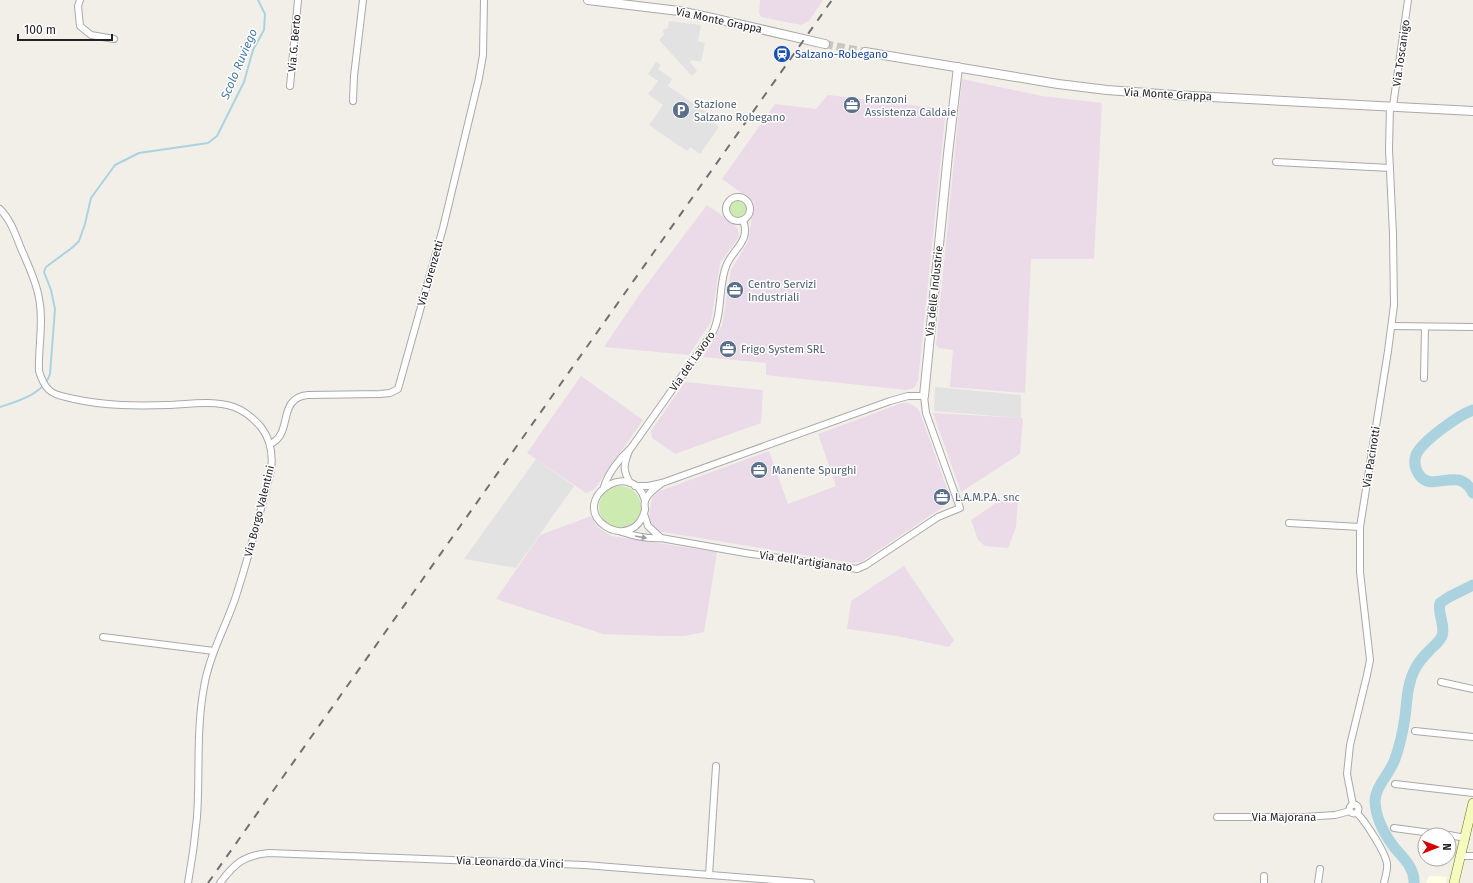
<svg xmlns="http://www.w3.org/2000/svg" width="1473" height="883" font-family="'Fira Sans',sans-serif">
  <rect width="100%" height="100%" fill="#f2efe9"/>
  <g fill="#ebdbe8">
    <path d="M760,0h63l-14,21 -8,4 -40,-8 -2,-4z"/>
    <path d="M962,79l80,17 60,7 -8,156h-63l-6,134 -75,-6 3,-37 -14,-2 -3,-3z"/>
    <path d="M828,95l118,14 -28,272 -4,7 -8,2 -140,-15v-12l-63,-6 19,-31 9,-56 17,-28 6,-40 -32,-23 53,-75 41,5z"/>
    <path d="M707,205l26,18 5,7 1,7 -19,26 -9,59 -22,33 -85,-8 38,-56z"/>
    <path d="M581,376l62,44 -49,70 -8,3 -59,-40z"/>
    <path d="M685,382l78,8 -2,33 -86,31 -23,-16 -1,-7z"/>
    <path d="M902,403h6l5,2 5,4 3,6 27,77 -1,8 -4,7 -82,55 -8,1 -191,-31 -5,-2 -6,-7 -2,-5 2,-15 2,-6 4,-5 112,-41 19,53 48,-18 -18,-52z"/>
    <path d="M933,413l90,5 -3,36 -59,38z"/>
    <path d="M1005,497l13,1 -2,29 -8,21 -23,-2 -7,-6 -7,-20z"/>
    <path d="M591,516l7,11 8,6 6,3 105,16 -13,80 -20,4h-22l-59,-2 -107,-35 44,-64z"/>
    <path d="M904,566l50,74 -5,7 -52,-11 -50,-7 4,-28z"/>
  </g>
  <path fill="#ffffe5" d="M1429,876l18,1 -1,6h-20z"/>
  <g fill="#cdebb0">
    <circle cx="738" cy="209" r="9"/>
    <circle cx="620" cy="507" r="21"/>
  </g>
  <g fill="#e2e2e2">
    <path d="M669,21l32,4 -3,16 7,2 -4,19 -9,-2 -2,2 7,9 -5,5 -33,-36 5,-5 -1,-5 5,-2z"/>
    <path d="M656,62l5,3 -3,4 14,10 -4,7 44,30 -3,4 10,7 -19,27 -10,-7 -3,4 -38,-26 14,-20 -15,-11 10,-13 -10,-7z"/>
    <path d="M935,387l86,8v23l-87,-7z"/>
    <path d="M536,459l38,27 -58,82 -52,-9z"/>
  </g>
  <g fill="none" stroke-linecap="round" stroke-linejoin="round">
    <path stroke="#aad3df" stroke-width="2" d="M0,407c18,-6 44,-13 50,-33l5,-65 -4,-19 -7,-18 2,-5 27,-20 6,-6 6,-17 6,-26 24,-33 24,-12 69,-10 9,-7 27,-54 9,-32 11,-20 1,-16 -7,-14"/>
    <g stroke="#aad3df" stroke-width="11">
      <path d="M1473,410c-14,5 -51,31 -57,45 -2,6 -1,13 2,18 13,23 40,-10 55,20"/>
      <path d="M1414,883c1,-15 -11,-25 -20,-36 -9,-12 -18,-29 -19,-45 0,-16 15,-28 20,-43 5,-14 8,-28 10,-42 2,-16 2,-33 10,-48 3,-6 8,-12 13,-17 4,-5 11,-9 14,-16 4,-11 -5,-21 -2,-33l9,-6 24,-12"/>
    </g>
    <path stroke="#c8c6c1" stroke-width="8" stroke-dasharray="8 4" stroke-linecap="butt" d="M825,44l40,8"/>
    <defs>
      <g id="minor">
        <path d="M80,0l-2,6 2,20 11,9 23,4"/>
        <path d="M290,86l8,-86"/>
        <path d="M353,101l1,-25 9,-76"/>
        <path d="M1393,106l15,-106"/>
        <path d="M1276,162l114,6"/>
        <circle cx="738" cy="209" r="12"/>
        <path d="M0,209c10,10 15,24 20,37 7,17 16,34 19,52 5,24 -1,49 0,73 2,7 5,14 10,19 6,6 18,7 25,9 32,7 62,7 94,6 21,-1 46,-5 66,2 11,4 20,12 27,20 10,13 12,28 10,43 -11,43 -22,87 -36,129 -10,29 -26,57 -31,88 -8,43 -4,87 -7,130 -2,22 -5,44 -9,66"/>
        <path d="M1392,326l81,1"/>
        <path d="M1424,378l1,-51"/>
        <path d="M270,444c24,-10 6,-46 38,-49l72,-1 10,-1 8,-4 45,-161 36,-150 4,-23 1,-55"/>
        <path d="M629,451c-6,15 -6,19 1,32"/>
        <path d="M604,487c4,-14 16,-29 27,-39l82,-116c10,-20 5,-49 14,-68 7,-16 24,-23 16,-44"/>
        <path d="M645,500c-14,-44 -76,0 -40,26 7,5 17,7 26,3 7,-3 12,-11 14,-19 0,-3 -1,-6 0,-9 2,-8 11,-13 17,-18"/>
        <path d="M644,514l4,12 13,12"/>
        <path d="M1289,523l71,4"/>
        <path d="M622,532c12,4 26,7 39,6l84,15 112,16 9,-4 72,-48 22,-9 -34,-95 -2,-17h-16l-18,5 -228,82 -14,3h-13"/>
        <path d="M103,637l111,14"/>
        <path d="M1441,682l32,7"/>
        <path d="M1415,731l58,6"/>
        <path d="M1395,784l78,9"/>
        <circle cx="1354" cy="809" r="4.5"/>
        <path d="M1353,805l-6,-31 3,-29 17,-70 3,-15 -10,-88v-45l28,-176 6,-46 -1,-71 -4,-85 1,-43"/>
        <path d="M1357,813c8,8 29,40 30,51 1,6 -2,13 -3,19"/>
        <path d="M1217,817h87l31,-2 15,-4"/>
        <path d="M1394,828l52,7"/>
        <path d="M1449,835l17,3"/>
        <path d="M1460,856h13"/>
        <path d="M709,875l7,-109"/>
        <path d="M220,883c14,-19 24,-28 49,-30l316,12 226,18"/>
        <path d="M1264,883v-7"/>
        <path d="M1318,883l2,-14"/>
      </g>
      <g id="tertiary">
        <path d="M588,0l91,11 33,7 113,26"/>
        <path d="M865,52l193,32 49,6 67,5 299,16"/>
        <path d="M924,396l24,-242 10,-87"/>
      </g>
      <path id="secondary" d="M1454,883l19,-80"/>
    </defs>
    <use href="#minor" stroke="#a9a9a9" stroke-width="8"/>
    <use href="#tertiary" stroke="#a9a9a9" stroke-width="10"/>
    <use href="#secondary" stroke="#707d05" stroke-width="10"/>
    <use href="#minor" stroke="#fff" stroke-width="6"/>
    <use href="#tertiary" stroke="#fff" stroke-width="8"/>
    <use href="#secondary" stroke="#f7fabf" stroke-width="9"/>
    <path stroke="#707070" stroke-width="2" stroke-dasharray="8 8" stroke-linecap="butt" d="M208,883l624,-883"/>
  </g>
  <defs><path id="oneway-solid" d="M-6-.8H1V-3.2L6.5 0L1 3.2V.8H-6Z"/></defs>
  <use fill="#9c9c9c" href="#oneway-solid" transform="translate(641 537) rotate(10)"/>
  <defs>
    <symbol id="station-disc" viewBox="-11 -11 22 22"><circle r="9.5" fill="#1a4fb4" stroke="#fff"/><path d="M-3-6H3Q5-6 5-4V2Q5 4 3 4L4.5 6H3L1.5 4h-3L-3 6H-4.5L-3 4Q-5 4-5 2V-4Q-5-6-3-6ZM-3.5-4v3h7v-3ZM-3.5 1v1.5H-2V1ZM2 1v1.5H3.5V1Z" fill="#fff"/></symbol>
    <symbol id="office-disc" viewBox="-11 -11 22 22"><circle r="9.5" fill="#5c6f8a" stroke="#fff"/><path d="M-6-3h4V-5.5h4V-3h4V5H-6ZM-1-4.5V-3h2v-1.5ZM-6 0V1H6V0Z" fill="#fff"/></symbol>
    <symbol id="parking-disc" viewBox="-11 -11 22 22"><circle r="9.5" fill="#5c6f8a" stroke="#fff"/><path d="M-3.5-5.5H1a3.5 3.5 0 0 1 0 7H-1V5.5H-3.5ZM-1-3.4V-.6H.8a1.4 1.4 0 0 0 0-2.8Z" fill="#fff"/></symbol>
  </defs>
  <g fill-rule="evenodd">
    <use href="#station-disc" x="772" y="44" width="20" height="20"/>
    <use href="#office-disc" x="842" y="95" width="20" height="20"/>
    <use href="#parking-disc" x="671" y="100" width="20" height="20"/>
    <use href="#office-disc" x="725" y="280" width="20" height="20"/>
    <use href="#office-disc" x="718" y="339" width="20" height="20"/>
    <use href="#office-disc" x="749" y="460" width="20" height="20"/>
    <use href="#office-disc" x="932" y="487" width="20" height="20"/>
  </g>
  <g text-anchor="middle" stroke-width="3" stroke-linejoin="round" paint-order="stroke">
    <g font-size="11" fill="#222" stroke="#fff">
      <text transform="translate(719 20) rotate(12)" y="4">Via Monte Grappa</text>
      <text transform="translate(294 43) rotate(-85)" y="4">Via G. Berto</text>
      <text transform="translate(1401 53) rotate(-82)" y="4">Via Toscanigo</text>
      <text transform="translate(1168 94) rotate(3)" y="4">Via Monte Grappa</text>
      <text transform="translate(430 273) rotate(-74)" y="4">Via Lorenzetti</text>
      <text transform="translate(934 291) rotate(-84)" y="4">Via delle Industrie</text>
      <text transform="translate(692 361) rotate(-55)" y="4">Via del Lavoro</text>
      <text transform="translate(1371 457) rotate(-81)" y="4">Via Pacinotti</text>
      <text transform="translate(259 511) rotate(-76)" y="4">Via Borgo Valentini</text>
      <text transform="translate(806 561) rotate(8)" y="4">Via dell'artigianato</text>
      <text x="1284" y="821">Via Majorana</text>
      <text transform="translate(510 862) rotate(2)" y="4">Via Leonardo da Vinci</text>
    </g>
    <g font-size="11" fill="#164399" stroke="#fff" text-anchor="start">
      <text x="795" y="58">Salzano-Robegano</text>
    </g>
    <g font-size="11" fill="#4e5e75" stroke="#fff" text-anchor="start">
      <text x="865" y="103">Franzoni<tspan x="865" dy="13">Assistenza Caldaie</tspan></text>
      <text x="694" y="108">Stazione<tspan x="694" dy="13">Salzano Robegano</tspan></text>
      <text x="748" y="288">Centro Servizi<tspan x="748" dy="13">Industriali</tspan></text>
      <text x="741" y="353">Frigo System SRL</text>
      <text x="772" y="474">Manente Spurghi</text>
      <text x="955" y="501">L.A.M.P.A. snc</text>
    </g>
    <g font-size="12" font-style="italic" fill="#4a7aab" stroke="#fff">
      <text transform="translate(239 64) rotate(-67)" y="4">Scolo Ruviego</text>
    </g>
  </g>
  <g transform="translate(1437 847) rotate(90)"><circle r="19" fill="#ffffff" stroke="#a7a7a7"/>
  <path d="M0-3L7 15L0 10L-7 15Z" fill="#d40000"/>
  <text y="-6" font-size="11" font-weight="bold" text-anchor="middle" fill="#222222">N</text>
  </g>
  <path d="M18 34v6h94v-6" fill="none" stroke="#222222" stroke-width="2"/>
  <text x="24" y="34" font-size="12" fill="#222222" stroke="#ffffff" stroke-width="3" paint-order="stroke">100 m</text>
</svg>
